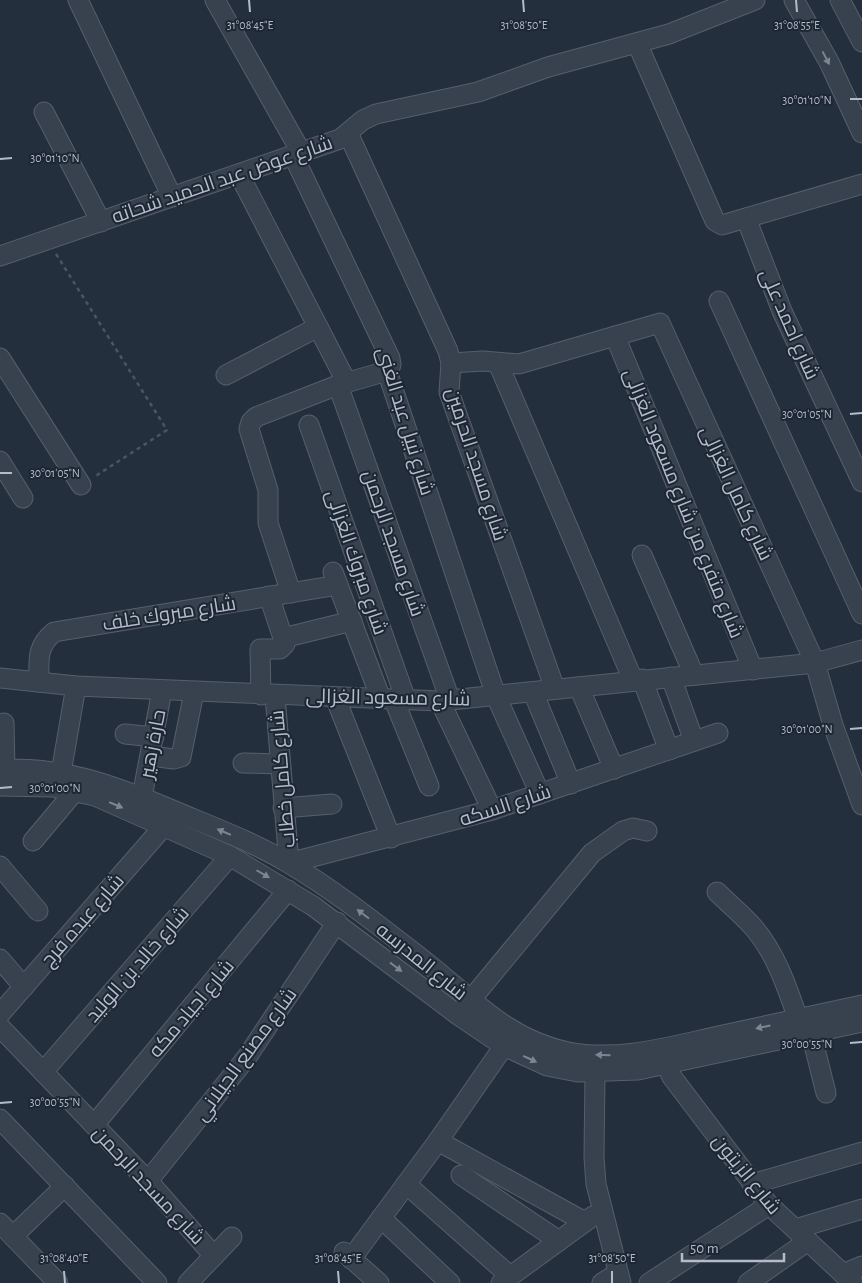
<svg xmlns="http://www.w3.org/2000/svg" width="862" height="1283" font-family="'Alegreya Sans',Cairo,sans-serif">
  <rect width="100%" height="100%" fill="#242f3e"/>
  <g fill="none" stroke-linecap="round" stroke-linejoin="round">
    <defs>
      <g id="minor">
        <path d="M78,0l94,197"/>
        <path d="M215,0l86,152"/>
        <path d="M794,0l35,62 33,71"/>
        <path d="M840,0l22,42"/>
        <path d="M637,43l78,178 7,4 140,-41"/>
        <path d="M44,112l57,110"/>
        <path d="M348,133l100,218 3,12 -2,29 106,297"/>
        <path d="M293,155l97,203 1,7 -4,6"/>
        <path d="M239,174l108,209"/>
        <path d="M746,218l36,93 80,171"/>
        <path d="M0,256l340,-117 23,-19 13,-6 102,-22 70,-25 121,-33 86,-34"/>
        <path d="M719,301l143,313"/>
        <path d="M615,336l138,334"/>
        <path d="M0,358l81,127"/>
        <path d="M451,363l32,-2 36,3 141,-41 155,340 18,62 29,80"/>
        <path d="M498,363l135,317"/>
        <path d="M387,371l109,325 44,98"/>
        <path d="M226,375l92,-48"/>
        <path d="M338,385l112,315"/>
        <path d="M309,425l97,275"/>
        <path d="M0,461l23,37"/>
        <path d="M642,555l52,120"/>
        <path d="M333,572l48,127"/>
        <path d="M291,593l-23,-70v-33l-19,-61 2,-7 5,-5 82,-32 49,-14"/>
        <path d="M283,638l69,-17"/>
        <path d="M671,677l23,64"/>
        <path d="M0,678l76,8 364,15 375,-38 47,-13"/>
        <path d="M642,679l27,71"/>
        <path d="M39,682c0,-22 -3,-35 15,-50l284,-47"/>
        <path d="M579,687l35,82"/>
        <path d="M533,692l38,92"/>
        <path d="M261,695l-1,-46h20l5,-5 -16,-48"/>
        <path d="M275,696l14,167 203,-53 226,-77"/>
        <path d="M335,697l56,141"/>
        <path d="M394,700l35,86"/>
        <path d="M440,701l52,109"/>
        <path d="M4,723l1,47"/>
        <path d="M125,734l29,3"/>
        <path d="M151,756l23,3 7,-2 13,-65"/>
        <path d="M243,763l37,1"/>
        <path d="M0,770c60,-5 115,16 170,39 40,17 82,32 120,55 47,28 89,62 132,95 48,37 83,80 146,93 52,10 104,-6 155,-17 46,-10 93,-20 139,-30"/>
        <path d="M61,773l15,-87"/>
        <path d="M0,786l53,1 42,9 135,60 83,50 145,109 46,31 43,20 31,6 60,-2 224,-48"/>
        <path d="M142,797l20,-107"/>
        <path d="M283,808l49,-4"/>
        <path d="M33,841l42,-50"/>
        <path d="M0,866l38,45"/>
        <path d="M717,892c12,12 26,23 37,36 22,26 33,59 44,91"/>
        <path d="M0,959l24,28"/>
        <path d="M464,1008l128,-155 31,-22 10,-3 14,3"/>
        <path d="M0,1014l164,-188"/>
        <path d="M0,1027l148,154 66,75"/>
        <path d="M811,1033l15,60"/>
        <path d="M664,1052l2,12 6,13 97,128 84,78"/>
        <path d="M43,1072l187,-216"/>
        <path d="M595,1073l-1,84 2,27 25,99"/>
        <path d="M0,1119l157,164"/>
        <path d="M94,1125l194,-235"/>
        <path d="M438,1141l147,81"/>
        <path d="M461,1175l98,66"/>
        <path d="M148,1181l99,-124 90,-135"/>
        <path d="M406,1184l104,92"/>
        <path d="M752,1184l110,-32"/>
        <path d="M381,1218l69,65"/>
        <path d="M0,1223l58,60"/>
        <path d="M795,1229l67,-20"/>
        <path d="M13,1236l52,-50"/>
        <path d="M344,1252l35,31"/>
        <path d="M351,1259l87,-118 66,-95"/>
        <path d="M843,1274l19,-8"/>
        <path d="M188,1283l44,-46"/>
        <path d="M501,1283l92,-67"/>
        <path d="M602,1283l16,-10"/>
        <path d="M649,1283l120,-78"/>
        <path d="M748,1283l60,-42"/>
      </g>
    </defs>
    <use href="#minor" stroke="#565f6c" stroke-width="21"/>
    <path stroke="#44595c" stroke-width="2.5" stroke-dasharray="4 4" stroke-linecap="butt" d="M56,254l111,176 -73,47"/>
    <use href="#minor" stroke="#38414e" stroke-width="19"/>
  </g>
  <defs><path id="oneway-solid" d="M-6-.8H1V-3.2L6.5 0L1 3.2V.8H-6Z" transform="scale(1.25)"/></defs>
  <g fill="#7c8592">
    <use href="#oneway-solid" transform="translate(826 58) rotate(62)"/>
    <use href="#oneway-solid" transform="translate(116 805) rotate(23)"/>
    <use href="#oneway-solid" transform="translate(224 832) rotate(-157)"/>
    <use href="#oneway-solid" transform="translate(263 874) rotate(30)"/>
    <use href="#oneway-solid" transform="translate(363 914) rotate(-143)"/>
    <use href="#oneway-solid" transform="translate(396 967) rotate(37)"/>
    <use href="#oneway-solid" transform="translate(763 1027) rotate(168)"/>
    <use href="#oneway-solid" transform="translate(603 1055) rotate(-179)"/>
    <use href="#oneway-solid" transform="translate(530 1059) rotate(25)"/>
  </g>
  <path fill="none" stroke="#b4bcc9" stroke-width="2" d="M249,0l1,12M523,0l1,12M796,0l1,12M850,99h12M0,159l12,-1M850,414l12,-1M0,473h12M850,729l12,-1M0,788l12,-1M850,1043l12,-1M0,1103l12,-1M64,1271l1,12M338,1271l1,12M612,1271v12"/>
  <g text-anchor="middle" stroke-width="4" stroke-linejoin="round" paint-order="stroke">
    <g font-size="20" fill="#b4bcc9" stroke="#1d2633">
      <text transform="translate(222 179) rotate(-19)" y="7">شارع عوض عبد الحميد شحاته</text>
      <text transform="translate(790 324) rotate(66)" y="7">شارع احمد على</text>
      <text transform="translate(406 421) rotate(73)" y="7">شارع نبيل عبد الغنى</text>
      <text transform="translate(477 464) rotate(72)" y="7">شارع مسجد الحرمين</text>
      <text transform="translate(737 493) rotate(65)" y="7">شارع كامل الغزالى</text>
      <text transform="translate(684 503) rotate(68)" y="7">شارع متفرع من شارع مسعود الغزالى</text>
      <text transform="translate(394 543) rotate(71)" y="7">شارع مسجد الرحمن</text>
      <text transform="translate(357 562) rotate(71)" y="7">شارع مبروك الغزالى</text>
      <text transform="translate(169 613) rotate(-9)" y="7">شارع مبروك خلف</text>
      <text transform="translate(388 697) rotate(1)" y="7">شارع مسعود الغزالى</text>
      <text transform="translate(152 744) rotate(-79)" y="7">حارة زهير</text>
      <text transform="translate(282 779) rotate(-95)" y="7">شارع كامل خطاب</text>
      <text transform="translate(505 805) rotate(-18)" y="7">شارع السكه</text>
      <text transform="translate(82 920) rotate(-49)" y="7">شارع عبده فرج</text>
      <text transform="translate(422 961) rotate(39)" y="7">شارع المدرسه</text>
      <text transform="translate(137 964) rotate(-49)" y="7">شارع خالد بن الوليد</text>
      <text transform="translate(191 1008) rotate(-50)" y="7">شارع اجياد مكه</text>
      <text transform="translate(245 1054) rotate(-54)" y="7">شارع مصنع الجيلاني</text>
      <text transform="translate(747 1174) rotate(51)" y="7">شارع الزيتون</text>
      <text transform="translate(149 1185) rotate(47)" y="7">شارع مسجد الرحمن</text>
    </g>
  </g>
  <g font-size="12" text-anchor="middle" fill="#b4bcc9" stroke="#1d2633" stroke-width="4" stroke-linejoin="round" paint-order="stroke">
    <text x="250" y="29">31°08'45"E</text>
    <text x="524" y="29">31°08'50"E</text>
    <text x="797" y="29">31°08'55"E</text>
    <text x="807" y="104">30°01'10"N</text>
    <text x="55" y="162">30°01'10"N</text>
    <text x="807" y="418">30°01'05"N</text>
    <text x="55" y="477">30°01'05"N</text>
    <text x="807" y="733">30°01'00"N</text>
    <text x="55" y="792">30°01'00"N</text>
    <text x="807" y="1048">30°00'55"N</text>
    <text x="55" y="1106">30°00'55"N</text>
    <text x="64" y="1262">31°08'40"E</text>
    <text x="338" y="1262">31°08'45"E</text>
    <text x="612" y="1262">31°08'50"E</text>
  </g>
  <path d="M682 1253v8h102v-8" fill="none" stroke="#b4bcc9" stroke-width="2.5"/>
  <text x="690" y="1253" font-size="15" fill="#b4bcc9" stroke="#1d2633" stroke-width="4" paint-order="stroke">50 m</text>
</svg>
